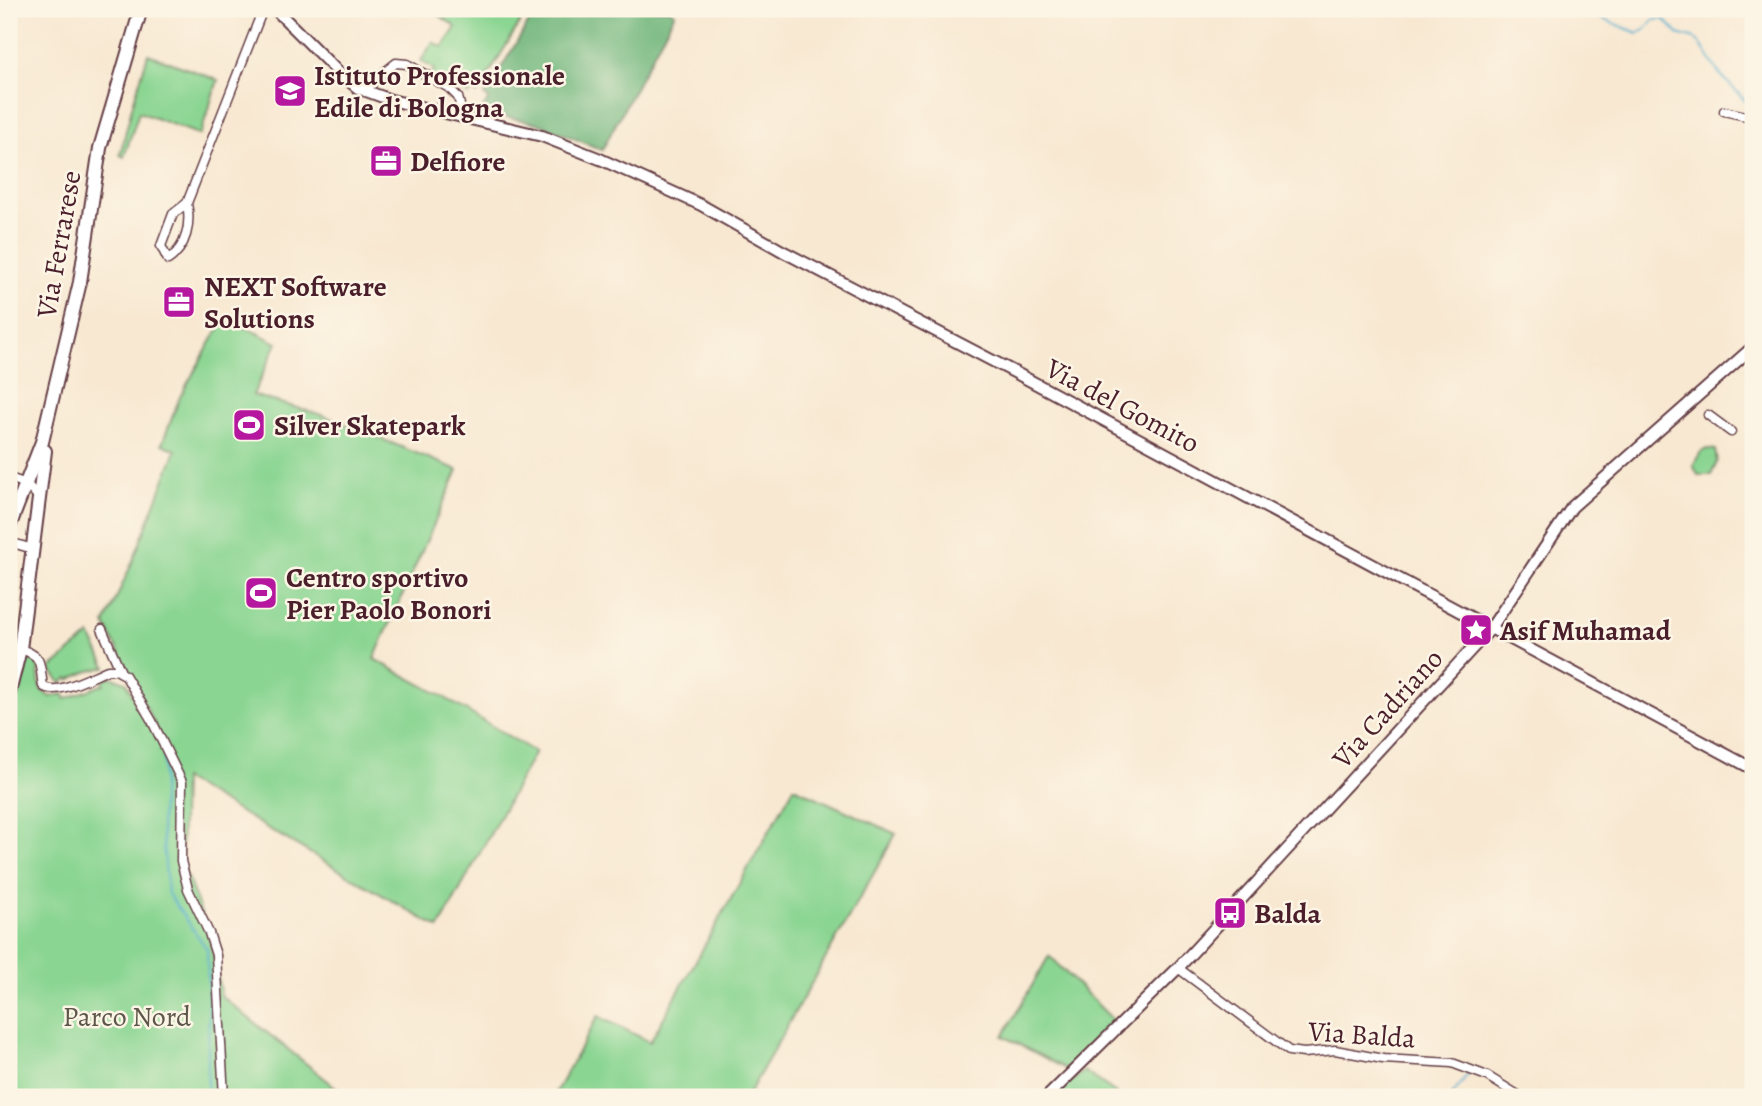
<svg xmlns="http://www.w3.org/2000/svg" width="1762" height="1106" font-family="Alegreya,serif">
  <rect width="100%" height="100%" fill="#fcf5e5"/>
  <filter id="ink" filterUnits="userSpaceOnUse"><feTurbulence type="fractalNoise" baseFrequency=".0143" numOctaves="2"/><feDisplacementMap in="SourceGraphic" scale="14" xChannelSelector="R" yChannelSelector="G"/><feConvolveMatrix kernelMatrix="1 2 1 2 8 2 1 2 1" color-interpolation-filters="sRGB"/></filter>
  <filter id="wash" filterUnits="userSpaceOnUse"><feTurbulence type="fractalNoise" baseFrequency=".00686" numOctaves="4" result="noise"/><feDisplacementMap in="SourceGraphic" scale="28" xChannelSelector="R" yChannelSelector="G"/><feGaussianBlur stdDeviation="1.57" result="paint"/><feColorMatrix in="noise" values="0 0 0 0 0 0 0 0 0 0 0 0 0 0 0 0 0 1.4 0 .05"/><feComposite in="paint" operator="in"/></filter>
  <g filter="url(#wash)">
    <rect width="100%" height="100%" fill="#f8e8d1"/>
    <g fill="#8ad592" stroke="#6a7a5e" stroke-width="2">
      <path d="M430,9h98l-51,85 -6,-3 -2,4 -38,-20 3,-6 -13,-8 12,-19 10,5 13,-20z"/>
      <path d="M148,54l70,26 -18,55 -61,-23 -15,45 -4,-2 12,-48z"/>
      <path d="M225,317l52,26 -24,52 72,21 133,54 -84,189 63,34 98,59 -96,176 -256,-149 -2,82 28,72 12,63 127,101h-339v-379l16,-57 2,-3 7,2 4,7 2,22 10,8 13,-3 3,5 38,-15 -1,-5 8,-2 15,5 15,30 2,-1 22,34 -60,-121 27,-61 44,-113 -14,-6 18,-47z"/>
      <path d="M1707,449l8,1 2,12 -6,13h-13l-5,-10 8,-13z"/>
      <path d="M90,635l16,32 -20,5 -17,8 -1,-2 -7,5 -11,-14z"/>
      <path d="M794,787l102,47 -149,263h-194l45,-81 52,26z"/>
      <path d="M1049,956l66,66 -49,47 -63,-33z"/>
      <path d="M1084,1071l38,26h-69z"/>
    </g>
    <path fill="#6fb67c" stroke="#5c6a54" stroke-width="2" d="M537,9h132l6,4 -73,137 -65,-27 -57,-11 9,-13 -5,-3z"/>
    <g fill="none" stroke-linecap="round" stroke-linejoin="round">
      <g stroke="#51accf" stroke-width="2">
        <path d="M1577,9l61,24 7,-3 8,-10 11,-1 14,15 17,5 5,4 18,29 35,37"/>
        <path d="M164,754l-3,70 7,70 39,55 2,63 -2,85"/>
        <path d="M1451,1097l18,-24"/>
      </g>
    </g>
  </g>
  <g filter="url(#ink)">
    <g fill="none" stroke-linecap="round" stroke-linejoin="round">
      <defs>
        <g id="street">
          <path d="M365,92l11,-13 20,-16 11,1 42,24 9,9 2,8 -3,10"/>
          <path d="M1724,111l26,6 3,3"/>
          <path d="M187,203c4,21 0,44 -19,57l-7,-14 12,-32 14,-11 76,-194"/>
          <path d="M1708,415l23,17"/>
          <path d="M9,478l18,6 12,14"/>
          <path d="M9,542l24,7"/>
          <path d="M102,629l19,43"/>
          <path d="M20,649c24,7 19,15 23,37 13,11 49,-10 65,-16h8l9,5 27,46 30,61 -1,79 7,28 21,44 7,22 8,142"/>
          <path d="M1178,968l111,83 15,2 31,-3 48,9 69,4 35,13 34,21"/>
        </g>
        <g id="secondary">
          <path d="M275,9l64,64 19,15 33,12 151,36 58,23 101,46 83,47 232,121 737,396"/>
          <path d="M1047,1097l131,-129 313,-340 81,-121 181,-160"/>
        </g>
        <g id="primary">
          <path d="M9,527l33,-85 38,-160 20,-134 41,-139"/>
          <path d="M9,693l11,-44 25,-198"/>
        </g>
      </defs>
      <use href="#street" stroke="#643d44" stroke-width="11"/>
      <use href="#secondary" stroke="#643d44" stroke-width="14"/>
      <use href="#primary" stroke="#643d44" stroke-width="16"/>
      <use href="#street" stroke="#fff" stroke-width="8"/>
      <use href="#secondary" stroke="#fff" stroke-width="10"/>
      <use href="#primary" stroke="#fff" stroke-width="12"/>
    </g>
  </g>
  <defs>
    <symbol id="school-square" viewBox="-11 -11 22 22"><rect x="-9" y="-9" width="18" height="18" rx="4" fill="#b5179e" stroke="#fcf5e5"/><path d="M0-5L7-2L0 1L-7-2ZM-4 1L0 2.5L4 1V4Q0 6-4 4Z" fill="#fff"/></symbol>
    <symbol id="office-square" viewBox="-11 -11 22 22"><rect x="-9" y="-9" width="18" height="18" rx="4" fill="#b5179e" stroke="#fcf5e5"/><path d="M-6-3h4V-5.5h4V-3h4V5H-6ZM-1-4.5V-3h2v-1.5ZM-6 0V1H6V0Z" fill="#fff"/></symbol>
    <symbol id="stadium-square" viewBox="-11 -11 22 22"><rect x="-9" y="-9" width="18" height="18" rx="4" fill="#b5179e" stroke="#fcf5e5"/><path d="M0-5a6.5 5 0 1 0 0 10a6.5 5 0 1 0 0-10ZM-3.5-1.8h7v3.6h-7Z" fill="#fff"/></symbol>
    <symbol id="sight-square" viewBox="-11 -11 22 22"><rect x="-9" y="-9" width="18" height="18" rx="4" fill="#b5179e" stroke="#fcf5e5"/><path d="M0-6L1.8-2.2L6-1.7L2.9 1.2L3.7 5.4L0 3.3L-3.7 5.4L-2.9 1.2L-6-1.7L-1.8-2.2Z" fill="#fff"/></symbol>
    <symbol id="bus-square" viewBox="-11 -11 22 22"><rect x="-9" y="-9" width="18" height="18" rx="4" fill="#b5179e" stroke="#fcf5e5"/><path d="M-5-6H5V4H4V6H2V4H-2V6H-4V4H-5ZM-3.5-4V0h7V-4ZM-3.5 1.2v1.5H-2V1.2ZM2 1.2v1.5H3.5V1.2Z" fill="#fff"/></symbol>
  </defs>
  <g fill-rule="evenodd">
    <use href="#school-square" x="271" y="72" width="38" height="38"/>
    <use href="#office-square" x="367" y="142" width="38" height="38"/>
    <use href="#office-square" x="160" y="283" width="38" height="38"/>
    <use href="#stadium-square" x="230" y="406" width="38" height="38"/>
    <use href="#stadium-square" x="242" y="574" width="38" height="38"/>
    <use href="#sight-square" x="1457" y="611" width="38" height="38"/>
    <use href="#bus-square" x="1211" y="894" width="38" height="38"/>
  </g>
  <g text-anchor="middle" stroke-width="5" stroke-linejoin="round" paint-order="stroke">
    <g font-size="28" font-weight="bold" fill="#4a1f2b" stroke="#fcf5e5" text-anchor="start">
      <text x="314" y="85">Istituto Professionale<tspan x="314" dy="32">Edile di Bologna</tspan></text>
      <text x="410" y="171">Delfiore</text>
      <text x="204" y="296">NEXT Software<tspan x="204" dy="32">Solutions</tspan></text>
      <text x="274" y="435">Silver Skatepark</text>
      <text x="286" y="587">Centro sportivo<tspan x="286" dy="32">Pier Paolo Bonori</tspan></text>
      <text x="1500" y="640">Asif Muhamad</text>
      <text x="1254" y="923">Balda</text>
    </g>
    <g font-size="28" fill="#4a1f2b" stroke="#fcf5e5">
      <text transform="translate(58 244) rotate(-80)" y="10">Via Ferrarese</text>
      <text transform="translate(1123 405) rotate(28)" y="10">Via del Gomito</text>
      <text transform="translate(1387 708) rotate(-48)" y="10">Via Cadriano</text>
      <text transform="translate(1362 1034) rotate(4)" y="10">Via Balda</text>
    </g>
    <g font-size="28" fill="#5d564a" stroke="#fcf5e5">
      <text x="127" y="1026">Parco Nord</text>
    </g>
  </g>
  <rect width="1762" height="1106" fill="none" stroke="#fcf5e5" stroke-width="35"/>
</svg>
